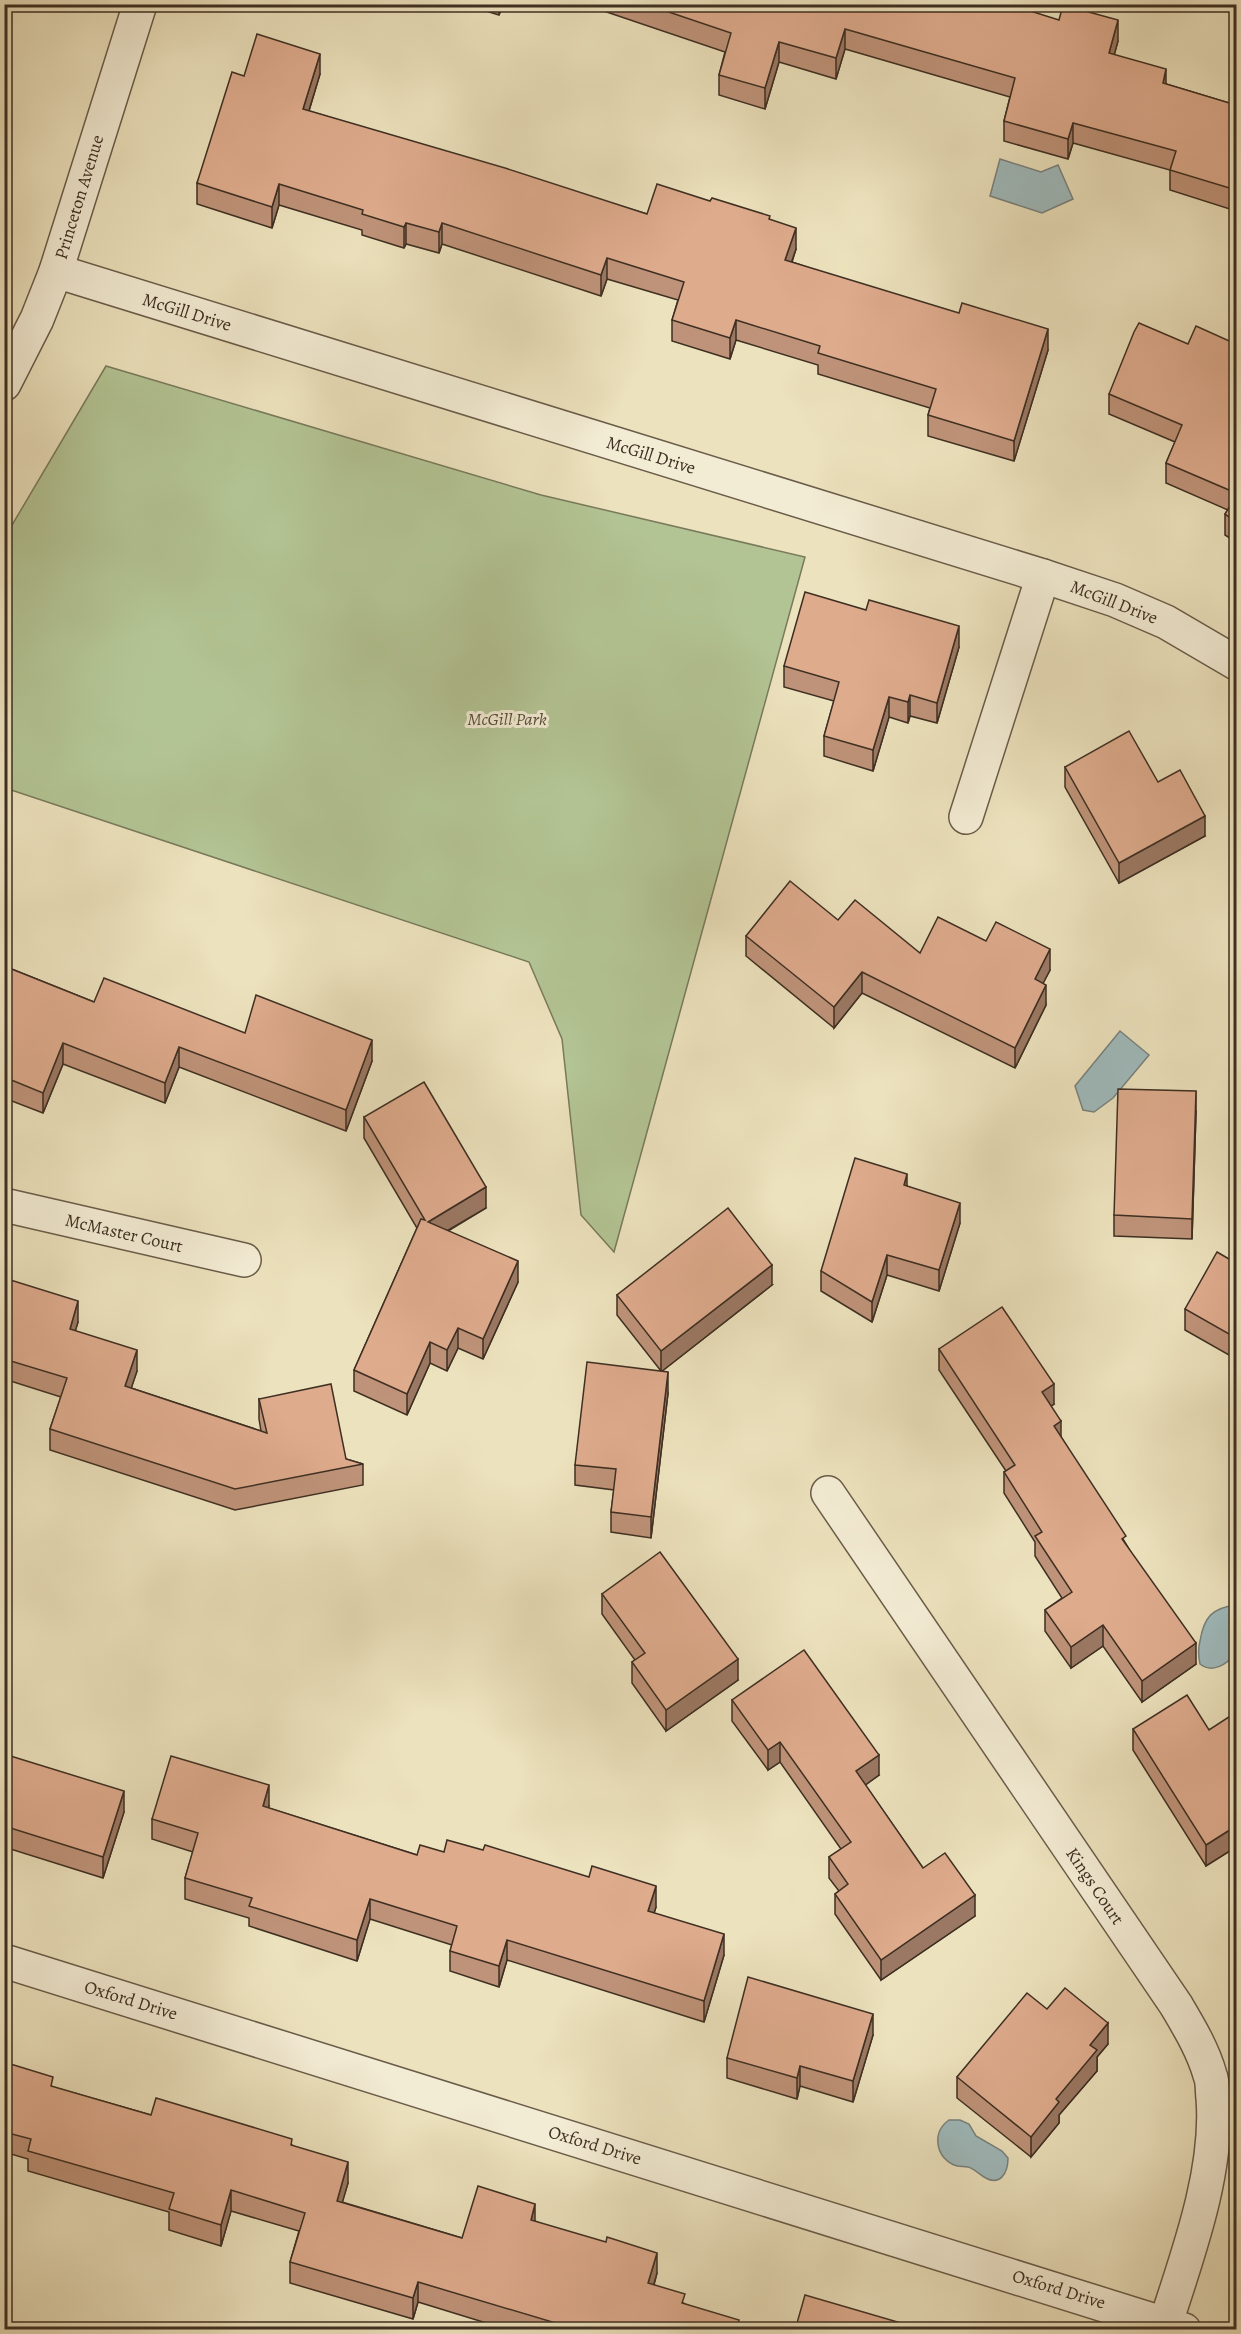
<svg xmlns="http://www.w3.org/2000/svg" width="1241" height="2334" font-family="Alegreya,serif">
  <rect width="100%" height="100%" fill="#ece2bd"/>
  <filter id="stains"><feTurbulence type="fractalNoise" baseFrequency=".00333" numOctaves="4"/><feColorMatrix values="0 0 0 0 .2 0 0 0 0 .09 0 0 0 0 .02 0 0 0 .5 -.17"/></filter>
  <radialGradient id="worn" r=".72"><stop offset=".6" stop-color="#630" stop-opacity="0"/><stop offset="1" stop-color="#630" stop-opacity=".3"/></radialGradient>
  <path fill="#b3c494" stroke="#787a5b" stroke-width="1.5" d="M106,366l435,129 264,62 -191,695 -33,-37 -19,-176 -33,-77 -524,-174v-251z"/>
  <g fill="#9fbabc" stroke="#78827e" stroke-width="1.5">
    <path d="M1000,159l41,13 17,-7 15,34 -31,14 -52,-17z"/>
    <path d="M1120,1031l29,24 -36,43 -19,14 -11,-2 -8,-24z"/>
    <path d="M1236,1605v48c-9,11 -23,21 -36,11 -2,-9 -2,-15 0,-23 4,-24 12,-33 36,-36z"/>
    <path d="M949,2120h11l9,4 7,12 26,15 6,7c0,15 -8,29 -24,19 -5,-3 -11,-9 -16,-10 -5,-1 -9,0 -14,-2 -19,-9 -22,-33 -5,-45z"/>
  </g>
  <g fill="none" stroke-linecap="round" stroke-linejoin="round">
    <defs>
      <g id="minor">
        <path d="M56,271l987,305 72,24 51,22 70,41"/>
        <path d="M966,817l77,-241"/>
        <path d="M4,1205l240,55"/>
        <path d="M828,1493l348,512c13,22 27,45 34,70 3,7 2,16 3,23 6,72 -25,156 -47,224"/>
        <path d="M4,1961l1180,369"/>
      </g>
      <path id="tertiary" d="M4,384l33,-65 19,-48 84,-267"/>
    </defs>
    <use href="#minor" stroke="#6a5c49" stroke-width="36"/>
    <use href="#tertiary" stroke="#6a5c49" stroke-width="36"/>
    <use href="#minor" stroke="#f3ecd4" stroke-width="33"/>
    <use href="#tertiary" stroke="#f3ecd4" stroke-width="33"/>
  </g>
  <g fill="#bf9379" stroke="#3e2f22" stroke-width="1.5">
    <path d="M464,4h39l-4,11z"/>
    <path d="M583,4h425l110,37 -4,14 52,29 70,21v106l-66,-21v-20l-97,-27 -5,16 -64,-18v-20l6,-24 -165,-48 -9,30 -57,-17 -14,47 -46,-14v-20l6,-23z"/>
    <path d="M320,74l-11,37 338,103 123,6 26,29 -4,13 256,88 -34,111 -86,-25v-21l2,-7 -112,-34v-9l-82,-25 -6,19 -58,-18v-21l6,-20 -71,-21 -6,17 -159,-52 -3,9 -33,-9 -2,4 -42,-13v-5l-83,-25 -7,23 -75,-24v-21l47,-107z"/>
    <path d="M1188,344h48v198l-11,-7v-21l3,-4 -62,-27v-20l9,-21 -66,-28v-20z"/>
    <path d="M959,647l-22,76 -27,-7 -2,7 -19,-6 -16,54 -49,-15v-20l10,-35 -50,-14v-21z"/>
    <path d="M1065,767l140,69 -86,47 -54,-96z"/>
    <path d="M838,920l82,33 66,-12 64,29 -7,13 3,22 -31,63 -153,-75 -28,35 -88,-72v-20z"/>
    <path d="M4,966l90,36 278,59 -26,70 -167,-64 -14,36 -102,-39 -20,49 -39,-15z"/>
    <path d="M1196,1112l-4,127 -78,-3v-21z"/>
    <path d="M364,1117l122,91 -38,23 70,51 -35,77 -25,-11 -11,23 -17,-8 -23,52 -53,-24v-21l63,-142 -53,-90z"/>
    <path d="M907,1186l53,37 -21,68 -52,-16 -15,47 -51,-31v-20z"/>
    <path d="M1236,1263v96l-51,-29v-21z"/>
    <path d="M4,1278l74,44 -3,9 62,40 -6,17 130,43 -2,-12v-20l87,60 17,5v21l-128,25 -185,-60v-21l11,-32 -57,-18z"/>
    <path d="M772,1285l-110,86 6,22 -17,145 -40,-6v-20l3,-22 -39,-5v-20l86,-94 -44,-56v-20z"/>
    <path d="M939,1349l115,55 -3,2 10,31 65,107 70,120 -54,38 -39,-56 -32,22 -26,-37v-21l17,-12 -27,-42v-14l-31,-49v-21l2,-1 -67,-101z"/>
    <path d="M602,1594l136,86 -72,51 -34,-48v-21l3,-2 -33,-46z"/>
    <path d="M732,1700l147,75 -14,10 58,83 52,48 -94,64 -46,-66v-20l4,-3 -10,-13v-21l12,-8 -61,-87 -12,8 -36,-49z"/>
    <path d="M1236,1716v131l-30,19 -73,-116v-21l76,1z"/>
    <path d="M4,1754l120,58 -21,66 -99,-31z"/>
    <path d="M269,1806l-1,2 149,47 27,-3 212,55 -2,6 70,42 -20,67 -197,-62 -8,27 -49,-16v-20l2,-6 -82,-26 -13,42 -108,-35v-8l-64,-19v-21l8,-26 -41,-13v-20z"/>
    <path d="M1047,2009l61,35 -11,13v14l-38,44v8l-28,34 -74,-59v-21z"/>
    <path d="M873,2035l-20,67 -53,-16 -3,13 -70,-21v-20z"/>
    <path d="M4,2062l49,25 98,28 141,30 56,38 -6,19 120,36 73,-17 122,52 -3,12 31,19 54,26h-230l-91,-28 -5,17 -123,-36v-21l9,-31 -68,-20 -10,35 -52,-16v-18l-141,-41v-12l-24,-7z"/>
  </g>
  <g fill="#9b7863" stroke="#3e2f22" stroke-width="1.5">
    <path d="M499,4h4l-4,11z"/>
    <path d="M1118,20v21l-9,33v-21z"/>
    <path d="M845,29v20l-9,30v-21z"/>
    <path d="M779,42v20l-14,47v-21z"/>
    <path d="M320,54v20l-17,56v-21z"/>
    <path d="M1166,69v21l-3,-7z"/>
    <path d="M1073,123v20l-5,16v-20z"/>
    <path d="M279,184v21l-7,23v-21z"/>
    <path d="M406,223v21l-2,4v-21z"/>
    <path d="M442,223v21l-3,9v-21z"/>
    <path d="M796,228v21l-11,32v-21z"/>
    <path d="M607,258v21l-6,17v-21z"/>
    <path d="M736,320v20l-6,19v-21z"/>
    <path d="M1048,329v21l-34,111v-20z"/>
    <path d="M959,626v21l-22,76v-20z"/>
    <path d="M910,695v21l-2,7v-21z"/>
    <path d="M889,697v20l-16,54v-21z"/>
    <path d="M1205,816v20l-86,47v-20z"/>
    <path d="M1050,949v21l-15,29v-20z"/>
    <path d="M862,972v21l-28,35v-21z"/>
    <path d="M1046,985v20l-31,63v-20z"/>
    <path d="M372,1040v21l-26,70v-21z"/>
    <path d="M63,1043v21l-20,49v-20z"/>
    <path d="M179,1047v20l-14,36v-20z"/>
    <path d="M1196,1091v21l-4,127v-20z"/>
    <path d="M907,1174v20l-3,-9z"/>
    <path d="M486,1187v21l-58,34v-20z"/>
    <path d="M960,1203v20l-21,68v-21z"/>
    <path d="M887,1255v20l-15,47v-20z"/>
    <path d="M518,1261v21l-35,77v-20z"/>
    <path d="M772,1265v20l-111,87v-21z"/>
    <path d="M78,1301v21l-8,27v-20z"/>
    <path d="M458,1328v20l-11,23v-21z"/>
    <path d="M430,1342v21l-23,52v-21z"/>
    <path d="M137,1350v21l-12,36v-21z"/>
    <path d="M668,1372v21l-17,145v-21z"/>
    <path d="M1054,1384v20l-12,9v-21z"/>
    <path d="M1061,1421v21l-7,-16z"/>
    <path d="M1103,1625v21l-32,22v-21z"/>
    <path d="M1196,1643v21l-54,38v-21z"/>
    <path d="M738,1659v21l-72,51v-21z"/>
    <path d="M780,1742v20l-12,8v-20z"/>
    <path d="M879,1755v20l-23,17v-21z"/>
    <path d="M269,1785v21l-6,21v-21z"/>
    <path d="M124,1791v21l-21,66v-21z"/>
    <path d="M1236,1826v21l-30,19v-21z"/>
    <path d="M656,1886v21l-8,25v-21z"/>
    <path d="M975,1895v21l-94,64v-20z"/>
    <path d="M370,1899v20l-13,42v-21z"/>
    <path d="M724,1934v21l-20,67v-21z"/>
    <path d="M507,1940v20l-8,27v-21z"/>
    <path d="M873,2014v21l-20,67v-21z"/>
    <path d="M1108,2023v21l-11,13v14l-38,44v8l-28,34v-20l59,-92z"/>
    <path d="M800,2066v20l-3,13v-21z"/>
    <path d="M348,2162v21l-11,38v-20z"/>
    <path d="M231,2190v21l-10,35v-21z"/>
    <path d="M535,2204v21l-4,-5z"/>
    <path d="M657,2253v20l-9,31v-21z"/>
    <path d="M418,2282v20l-5,17v-21z"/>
  </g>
  <g fill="#deab8d" stroke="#3e2f22" stroke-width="1.5">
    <path d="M645,4h363l51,16 4,-15 55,15 -9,33 57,16 -3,14 73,22v85l-66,-20 6,-19 -103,-28 -5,16 -64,-18 11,-43 -170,-49 -9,29 -57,-16 -14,46 -46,-13 12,-42z"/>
    <path d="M257,34l63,20 -17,55 202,59 142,46 10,-30 53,17 2,-3 58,18 -1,3 27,9 -11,32 174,53 3,-10 86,26 -34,112 -86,-26 8,-26 -118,-36 2,-7 -84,-26 -6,18 -58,-18 12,-38 -77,-24 -6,17 -159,-52 -3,9 -33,-9 -2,4 -42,-13 1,-4 -84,-26 -7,23 -75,-24 35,-111 12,4z"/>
    <path d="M1139,323l49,21 8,-18 40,18v149l-70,-30 16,-38 -73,-31 25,-62z"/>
    <path d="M1236,496v26l-11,-8z"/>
    <path d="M805,592l61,18 3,-10 90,26 -22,77 -27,-8 -2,7 -19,-5 -16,53 -49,-14 15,-54 -55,-16z"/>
    <path d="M1129,731l29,51 22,-12 25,46 -86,47 -54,-96z"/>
    <path d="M790,881l48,39 17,-20 65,53 18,-36 48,24 10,-19 54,27 -15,30 11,6 -31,63 -153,-76 -28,35 -88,-71z"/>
    <path d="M4,966l90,36 10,-24 141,55 11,-38 116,45 -26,70 -167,-63 -14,36 -102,-40 -20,50 -39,-16z"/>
    <path d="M424,1082l62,105 -58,35 90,39 -35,78 -25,-11 -11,22 -17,-8 -23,52 -53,-24 67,-151 4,1 -61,-103z"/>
    <path d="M1118,1089l78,2 -4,128 -78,-4z"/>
    <path d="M855,1158l52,16 -3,11 56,18 -21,67 -52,-15 -15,47 -51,-31z"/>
    <path d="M728,1208l44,57 -111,86 -44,-56z"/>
    <path d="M1217,1252l19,11v75l-51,-29z"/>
    <path d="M4,1278l74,23 -8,28 67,21 -12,36 142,47 -8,-34 72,-15 15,75 17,5 -128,25 -185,-60 17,-51 -63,-19z"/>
    <path d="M1002,1307l52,77 -12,8 19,29 -7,5 72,110 -4,3 74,104 -54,38 -39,-56 -32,22 -26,-37 27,-18 -37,-56 7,-4 -38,-60 11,-7 -76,-116z"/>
    <path d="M587,1362l81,10 -17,145 -40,-5 5,-43 -41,-4z"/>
    <path d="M660,1552l78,107 -72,51 -34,-48 13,-9 -43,-59z"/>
    <path d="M804,1650l75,105 -23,16 67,97 22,-15 30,42 -94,65 -46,-66 13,-10 -19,-27 22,-15 -71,-100 -12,8 -36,-50z"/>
    <path d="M1187,1695l22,35 26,-17 1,3v110l-30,19 -73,-116z"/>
    <path d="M4,1754l120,37 -21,66 -99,-31z"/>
    <path d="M171,1756l98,29 -6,21 154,49 3,-10 24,7 3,-12 36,10 2,-5 104,32 3,-11 64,20 -8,25 76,23 -20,67 -197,-61 -8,26 -49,-15 7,-25 -87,-27 -13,41 -108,-34 3,-8 -67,-20 13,-45 -46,-14z"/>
    <path d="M748,1977l125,37 -20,67 -53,-15 -3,12 -70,-20z"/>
    <path d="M1065,1988l43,35 -18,22 7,5 -41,49 3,3 -28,35 -74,-60 70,-84 20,16z"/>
    <path d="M4,2062l49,15 -2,9 100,29 5,-17 136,41 -1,6 57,17 -11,39 125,37 16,-52 57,18 -4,16 75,22 1,-5 50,16 -9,30 37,11 -3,9 57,17 -2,10h-158l-161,-48 -5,16 -123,-36 15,-49 -74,-23 -10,35 -52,-16 5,-16 -146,-42 3,-12 -27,-7z"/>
    <path d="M805,2295l96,28 -2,7h-104z"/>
  </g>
  <g text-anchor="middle" stroke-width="6" stroke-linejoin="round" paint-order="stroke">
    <g font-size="18" fill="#3e2f22" stroke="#f3ecd4">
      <text transform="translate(79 197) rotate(-73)" y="6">Princeton Avenue</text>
      <text transform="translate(187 312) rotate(17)" y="6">McGill Drive</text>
      <text transform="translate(651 455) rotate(17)" y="6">McGill Drive</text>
      <text transform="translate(1114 602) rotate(21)" y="6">McGill Drive</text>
      <text transform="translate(124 1233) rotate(13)" y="6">McMaster Court</text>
      <text transform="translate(1095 1886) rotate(56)" y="6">Kings Court</text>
      <text transform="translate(131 2000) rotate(17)" y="6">Oxford Drive</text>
      <text transform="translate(595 2145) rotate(17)" y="6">Oxford Drive</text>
      <text transform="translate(1059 2289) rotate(17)" y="6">Oxford Drive</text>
    </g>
    <g font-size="18" font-style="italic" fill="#554d39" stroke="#f3ecd4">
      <text x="507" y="725">McGill Park</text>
    </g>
  </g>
  <rect width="1241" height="2334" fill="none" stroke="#ece2bd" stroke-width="24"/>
  <rect x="6" y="6" width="1229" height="2322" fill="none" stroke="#3e2f22" stroke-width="3"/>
  <rect x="12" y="12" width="1217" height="2310" fill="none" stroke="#3e2f22" stroke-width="1.5"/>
  <rect width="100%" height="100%" filter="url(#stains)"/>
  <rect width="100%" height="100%" fill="url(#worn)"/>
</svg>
